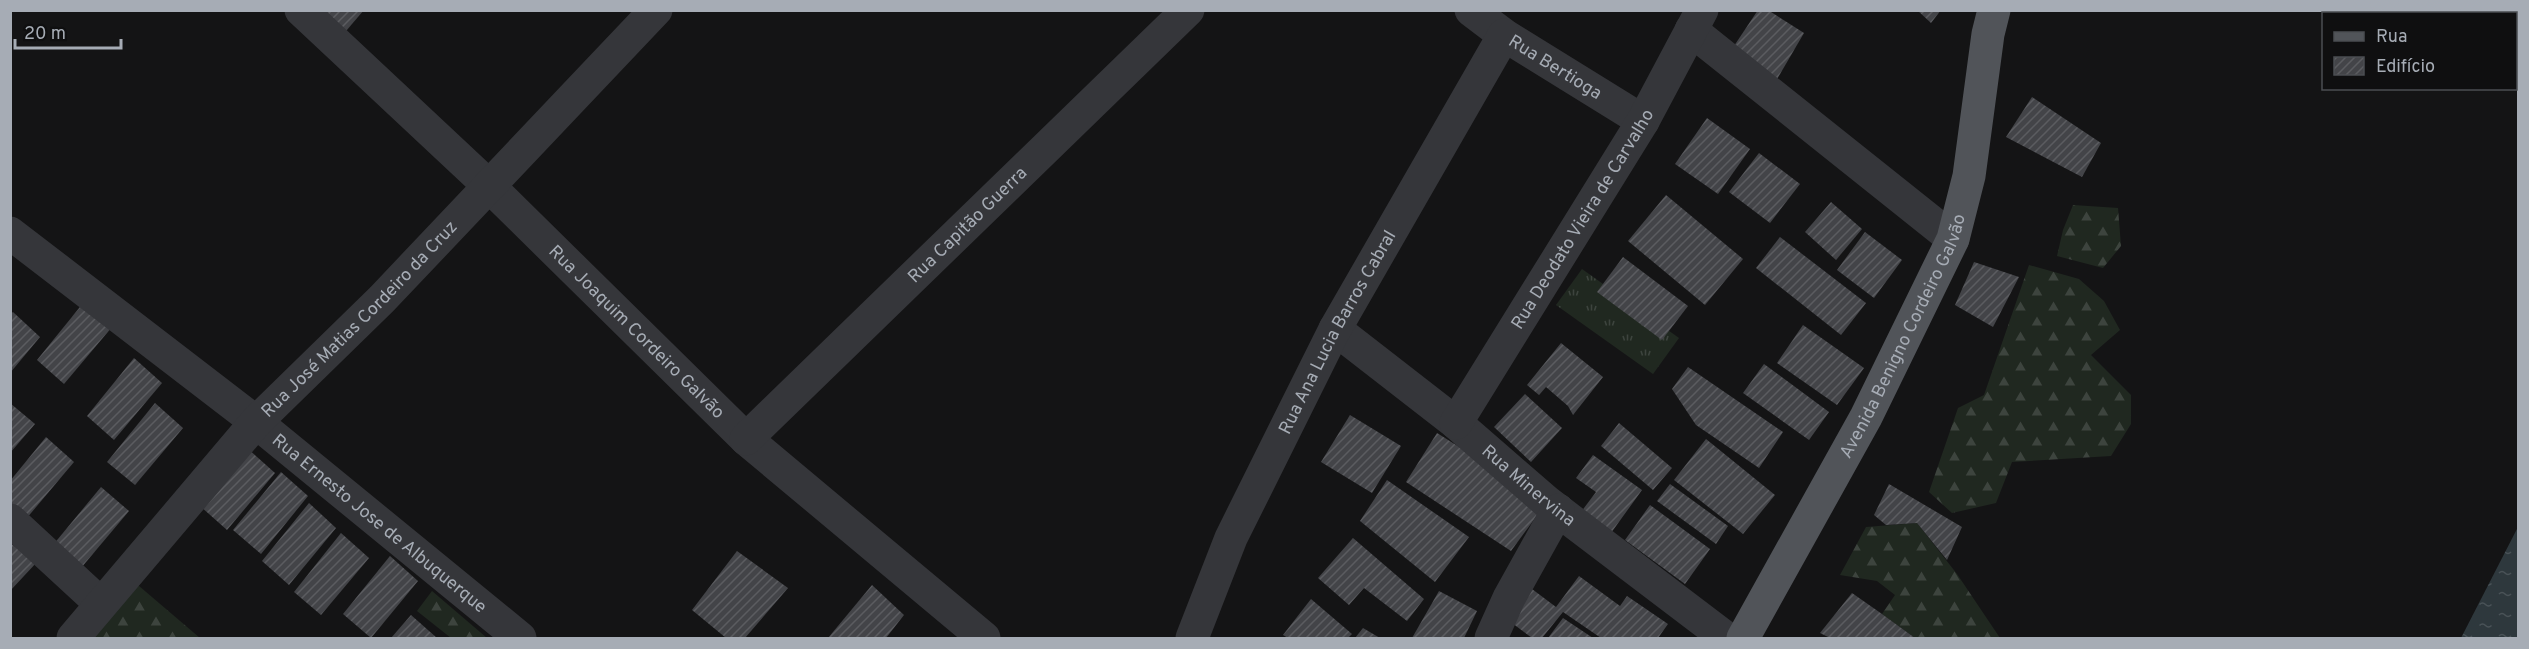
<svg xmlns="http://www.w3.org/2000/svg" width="2529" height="649" font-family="Overpass,sans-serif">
  <defs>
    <pattern id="grass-tufts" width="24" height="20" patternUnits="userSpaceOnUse" patternTransform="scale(1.5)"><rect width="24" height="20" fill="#202820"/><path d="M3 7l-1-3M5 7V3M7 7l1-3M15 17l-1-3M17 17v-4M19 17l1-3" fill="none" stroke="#3d443e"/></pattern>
    <pattern id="forest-firs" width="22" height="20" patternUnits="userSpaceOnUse" patternTransform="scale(1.5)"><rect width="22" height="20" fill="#202820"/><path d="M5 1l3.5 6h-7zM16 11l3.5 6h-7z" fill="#3d443e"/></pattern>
    <pattern id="water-ripples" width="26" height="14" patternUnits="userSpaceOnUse" patternTransform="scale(1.5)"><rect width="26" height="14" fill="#2e383d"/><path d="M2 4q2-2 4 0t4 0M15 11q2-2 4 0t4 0" fill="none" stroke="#495257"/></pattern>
    <pattern id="building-hatch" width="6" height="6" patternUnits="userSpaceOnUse" patternTransform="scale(1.5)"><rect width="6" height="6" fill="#434448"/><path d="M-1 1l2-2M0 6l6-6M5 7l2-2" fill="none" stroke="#5b5c60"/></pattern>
  </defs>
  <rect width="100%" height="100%" fill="#141415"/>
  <path fill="url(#grass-tufts)" d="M1582,269l97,69 -26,36 -97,-69z"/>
  <g fill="url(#forest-firs)">
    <path d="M2073,205l45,3 3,38 -18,22 -46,-12 6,-26z"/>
    <path d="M2029,265l50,14 25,22 16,29 -29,25 40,40v29l-20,32 -99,6 -16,41 -44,10 -23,-21 29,-84 26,-13z"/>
    <path d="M1917,523l40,51 43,64h-85l-33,-24 13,-19 -18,-14 -37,-6 26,-48z"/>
    <path d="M132,580l68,58h-114z"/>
    <path d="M432,591l55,47h-36l-34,-27z"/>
  </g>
  <path fill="url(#water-ripples)" d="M2518,527v111h-57z"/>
  <g fill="url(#building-hatch)">
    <path d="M322,10h42l-18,21z"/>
    <path d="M1758,10h10l36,23 -31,53 -47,-28z"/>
    <path d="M1917,10h24l-10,13z"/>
    <path d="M2032,97l69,46 -19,34 -76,-40z"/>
    <path d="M1707,118l43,31 -32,45 -43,-30z"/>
    <path d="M1759,153l41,31 -30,39 -41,-31z"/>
    <path d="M1666,195l77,64 -38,46 -77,-64z"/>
    <path d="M1831,202l31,27 -26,31 -31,-28z"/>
    <path d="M1865,232l37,28 -28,38 -37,-28z"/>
    <path d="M1780,237l86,66 -25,32 -85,-67z"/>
    <path d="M1623,257l65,49 -26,34 -65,-48z"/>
    <path d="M1974,262l45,15 -26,50 -38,-22z"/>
    <path d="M84,302l28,25 -48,57 -27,-24z"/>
    <path d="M13,312l27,25 -30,36v-58z"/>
    <path d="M1803,325l61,43 -27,37 -60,-42z"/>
    <path d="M1561,343l42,34 -30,38 -5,-9 -22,-19 -7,8 -12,-10z"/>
    <path d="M134,358l28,25 -48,57 -27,-24z"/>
    <path d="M1764,364l65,48 -20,28 -66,-47z"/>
    <path d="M1688,367l95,65 -24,36 -63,-43 -24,-36z"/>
    <path d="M1525,394l37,34 -31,34 -37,-35z"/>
    <path d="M10,403l25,21 -25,29z"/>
    <path d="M155,403l28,25 -48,57 -28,-23z"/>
    <path d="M1350,415l51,31 -29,47 -51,-31z"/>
    <path d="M1619,423l53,45 -19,22 -52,-44z"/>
    <path d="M1437,433l110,69 -36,49 -105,-69z"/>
    <path d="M46,437l28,25 -48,57 -16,-14v-24z"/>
    <path d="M1706,439l69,56 -32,39 -69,-54z"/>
    <path d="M247,448l28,25 -48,57 -27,-24z"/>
    <path d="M1593,455l49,35 -31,43 -30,-21 15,-20 -20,-14z"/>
    <path d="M281,472l27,24 -47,58 -28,-24z"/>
    <path d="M1387,480l82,57 -34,45 -75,-61z"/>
    <path d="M1670,484l58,42 -12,18 -59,-43z"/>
    <path d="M1889,484l73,43 -15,33 -30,-37 -31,2 -12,-10z"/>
    <path d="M101,487l28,24 -48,57 -28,-23z"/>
    <path d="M309,503l27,25 -47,57 -27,-24z"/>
    <path d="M1650,505l60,44 -25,35 -60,-44z"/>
    <path d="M341,533l28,25 -48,57 -27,-23z"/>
    <path d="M1353,538l71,61 -17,22 -43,-33 -15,17 -31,-27z"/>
    <path d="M10,543l27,19 -27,29z"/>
    <path d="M737,551l51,37 -43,50h-19l-34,-28z"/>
    <path d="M390,556l28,25 -47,57 -28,-24z"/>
    <path d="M1579,576l41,30 7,-10 41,28 -10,14h-57l-38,-26 -21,26h-10l-28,-21 24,-31 28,21z"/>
    <path d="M872,585l32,30 -18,23h-58z"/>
    <path d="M1439,591l38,20 -13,27h-52z"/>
    <path d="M1852,593l30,21 33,24h-85l-10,-5z"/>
    <path d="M1311,599l41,35 -4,4h-60l-5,-3z"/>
    <path d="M411,615l26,23h-46z"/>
    <path d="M1563,618l30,20h-45z"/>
    <path d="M1363,628l17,10h-25z"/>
  </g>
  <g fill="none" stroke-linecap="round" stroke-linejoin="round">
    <g stroke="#35363a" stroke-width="33">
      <path id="s1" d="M301,10l188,176 257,253 238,199"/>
      <path id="s2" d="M1471,10l33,25 139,86"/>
      <path d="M1691,30l262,209"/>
      <path id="s3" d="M10,233l246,189 264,216"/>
      <path id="s4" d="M1335,329l121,94 91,79 179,136"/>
      <path id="s5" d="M1456,423l187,-302 59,-111"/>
      <path id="s6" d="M746,439l442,-429"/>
      <path d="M10,520l91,84"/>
      <path id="s7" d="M73,638l183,-216 126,-123 274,-289"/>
      <path id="s8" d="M1192,638l39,-100 104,-209 169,-294"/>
      <path d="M1491,638l18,-40 49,-88"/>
    </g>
    <path stroke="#515459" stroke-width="33" id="s9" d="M1743,638l123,-221 87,-178 16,-63 19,-142 6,-24"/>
  </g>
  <g text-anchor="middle" stroke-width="5" stroke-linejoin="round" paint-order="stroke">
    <g font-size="18" fill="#a6acb5" stroke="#0f0f10">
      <text dy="6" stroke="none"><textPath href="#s2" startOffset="102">Rua Bertioga</textPath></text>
      <text dy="6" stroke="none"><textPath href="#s5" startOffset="240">Rua Deodato Vieira de Carvalho</textPath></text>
      <text dy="6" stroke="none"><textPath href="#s6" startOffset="308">Rua Capitão Guerra</textPath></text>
      <text dy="6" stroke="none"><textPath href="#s7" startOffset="429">Rua José Matias Cordeiro da Cruz</textPath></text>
      <text dy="6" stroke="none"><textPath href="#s1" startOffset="465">Rua Joaquim Cordeiro Galvão</textPath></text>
      <text dy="6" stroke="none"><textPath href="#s8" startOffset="339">Rua Ana Lucia Barros Cabral</textPath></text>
      <text dy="6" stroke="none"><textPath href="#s9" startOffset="342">Avenida Benigno Cordeiro Galvão</textPath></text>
      <text dy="6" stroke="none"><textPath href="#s4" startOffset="249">Rua Minervina</textPath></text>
      <text dy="6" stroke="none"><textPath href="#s3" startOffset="470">Rua Ernesto Jose de Albuquerque</textPath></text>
    </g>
  </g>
  <rect width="2529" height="649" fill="none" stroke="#a6acb5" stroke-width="24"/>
  <rect x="2322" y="12" width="195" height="78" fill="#0f0f10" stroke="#4b4e52" stroke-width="1.5"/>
  <rect x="2334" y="32" width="30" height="9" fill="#515459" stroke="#4b4e52" stroke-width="1.5"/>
  <text x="2376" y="42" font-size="18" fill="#a6acb5">Rua</text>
  <rect x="2334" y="57" width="30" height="18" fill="url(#building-hatch)" stroke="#4b4e52" stroke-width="1.5"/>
  <text x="2376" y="72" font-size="18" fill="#a6acb5">Edifício</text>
  <path d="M15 39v9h106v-9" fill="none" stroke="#a6acb5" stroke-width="3"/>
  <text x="24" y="39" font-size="18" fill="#a6acb5" stroke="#0f0f10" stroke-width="4.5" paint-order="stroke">20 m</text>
</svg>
